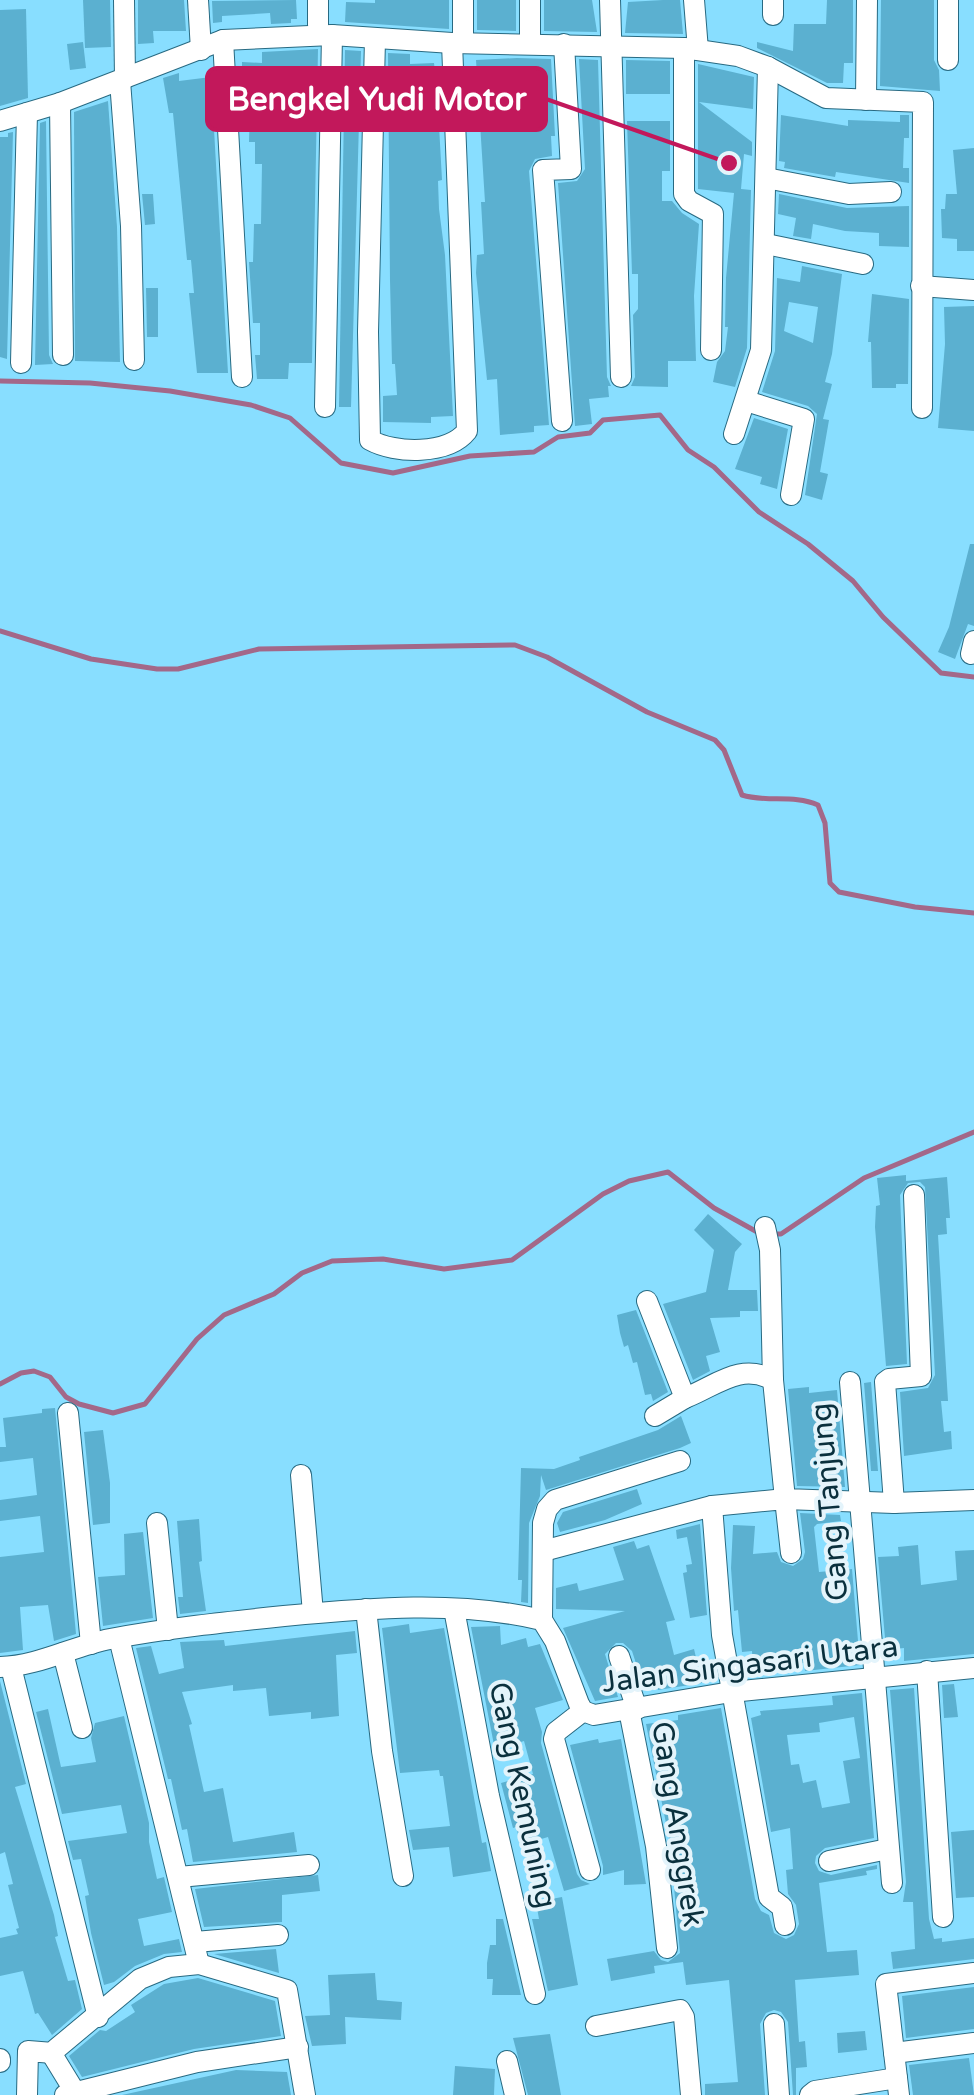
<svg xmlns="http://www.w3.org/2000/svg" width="974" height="2095" font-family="'Varela Round',sans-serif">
  <rect width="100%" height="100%" fill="#88deff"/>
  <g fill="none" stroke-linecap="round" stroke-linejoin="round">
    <g stroke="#a36889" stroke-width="5">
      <path d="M0,381l90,2 80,8 81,14 39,13 51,45 52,10 77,-17 64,-4 24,-15 32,-4 13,-13 57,-5 28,35 26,17 45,45 49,32 45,37 30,36 58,56 33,4"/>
      <path d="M0,631l91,28 66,10h21l81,-20 256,-4 32,12 100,55 68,28 9,10 18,45c25,8 51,-1 76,10l7,18 5,60 9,9 76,15 59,6"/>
      <path d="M770,1234h11l83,-56 110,-46"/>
      <path d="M0,1384l21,-11 13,-2 16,6 16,20 13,7 34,9 32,-9 52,-65 27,-24 50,-21 28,-21 30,-12 51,-2 61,10 68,-9 91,-66 26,-13 39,-9 46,36 45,25"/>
    </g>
  </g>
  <g fill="#5bb0d0" fill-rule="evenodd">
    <path d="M83,0h27l1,47 -26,1z"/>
    <path d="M138,0h46l2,31h-33l1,12 -16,1z"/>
    <path d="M296,0l1,19h-6v4l-20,1 -1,-11 -48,3v6l-9,1 -1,-22z"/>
    <path d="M375,0h74v29l-104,-7 1,-20 29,1z"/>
    <path d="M477,0h39v31l-39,-1z"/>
    <path d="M544,0h48l5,32 -53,-1z"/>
    <path d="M663,0h17l3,34 -58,-1 3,-31z"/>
    <path d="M827,0h26v63h-9l-1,20h-16l-70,-35v-6l36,9 1,-27h32z"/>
    <path d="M881,0h53v60l5,10 1,21 -60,-5z"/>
    <path d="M26,9l2,89 -28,8v-96z"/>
    <path d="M83,42l3,26 -16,2 -3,-26z"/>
    <path d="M318,49l-6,314h-23l-1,16h-31l-2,-24h5v-32h-7l-4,-61h4l1,-38h7l1,-60h-7v-22h-6l1,-35h-8v-45l20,1v-11z"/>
    <path d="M345,50l16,1 -10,356h-12z"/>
    <path d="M388,53l22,1v10l24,-1 3,26 5,91 -4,1 1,28 6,46 8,161 -22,1v6l-48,-1v-26l14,-1 -2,-31h-3l-2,-84z"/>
    <path d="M517,58l34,1 4,77h-4l1,20 -17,3 -6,12 20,254 -15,1v6l-34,3 -3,-56 -10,1 -11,-107 1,-18 7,-1 -3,-52h4l-9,-142z"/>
    <path d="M579,59l19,1 9,317 4,9h-3l1,11 -20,2 3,25 -17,2 -17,-243 19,-2 8,-12z"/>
    <path d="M626,60l44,1v33h-44z"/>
    <path d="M698,64l56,13 -1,32 -54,-7 53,40v14l-8,-2 -3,35 10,1 -4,158 -12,39 -22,-5 4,-20 8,-11 3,-24h-3l1,-49 8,-85 -36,-4z"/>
    <path d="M179,73v8l32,-4 17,296h-31l-8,-80h5l-3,-33h-4l-14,-147h-4l-6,-35z"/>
    <path d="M108,101l9,126 3,135 -45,-1 -1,-249z"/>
    <path d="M781,115l67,11v-6l52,2v-7h9v23h-5l-1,30h6v15l-73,-11 -1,5 -51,-9 1,-6 -6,-1z"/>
    <path d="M46,121l3,234 4,9 -18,1 5,-242z"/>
    <path d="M627,121h43v50h-8v30h10l10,12 17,11 -5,72 2,65h-28v26l-37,-1 4,-9 -2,-62 5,-6v-35h-6z"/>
    <path d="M13,132l-6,227 -7,-2v-220h8v-4z"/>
    <path d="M974,148v103h-17v-12l-15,-1 -1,-29h4l1,-15h11l-4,-44z"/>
    <path d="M142,194h11l2,30 -10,1z"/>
    <path d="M779,194l68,14 62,-2v41l-30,-1v-13l-34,-2 -32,-7 -2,15 -18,-3 3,-18 -18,-4z"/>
    <path d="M802,266l40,8 -10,80 -7,28 7,2 -9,35 6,1 -9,52 8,2 -6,26 -17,-5 12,-81 -9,-8 -46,-14 13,-41 2,-73 23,4zM789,302l29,5 -5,36 -29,-12z"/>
    <path d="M146,288h12v49h-11z"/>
    <path d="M872,294l37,5 -1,85h-12v4h-24l-1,-46h-3z"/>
    <path d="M974,306v125l-36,-3 7,-84 -1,-37z"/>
    <path d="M754,418l34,11 -11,60 -17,-5 2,-7 -27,-8z"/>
    <path d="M970,544h4v82l-6,-2 -13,35 -17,-7 11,-25z"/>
    <path d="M906,1175v6l41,-4 3,41h-4l1,16 -9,1 10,166h-7l3,31 7,-1 1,18 -48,7 -4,-64 28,-4 7,-13 -10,-188 -5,-5 -12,1 -8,12 7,169 -21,2 -11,-139 1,-21 4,-1 -3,-27z"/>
    <path d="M708,1214l34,30 -7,8 -7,38h29l1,21h-18v6l-30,1 10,34 -14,4 4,15 -17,9 -30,-76 43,-12 8,-42 -20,-20z"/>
    <path d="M636,1310l32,82 -15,9 -2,-7 -6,1 -8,-33 -4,1 -5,-18 -4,2 -4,-14 -3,-18z"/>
    <path d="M871,1382l7,89h-7l-7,-88z"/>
    <path d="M809,1387v6l28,-3 8,97 -48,-1 -9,-97z"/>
    <path d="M55,1408l21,226 -22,7 -6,-36 -28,2 3,43 -23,3v-96l44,-5 -4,-36 -40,5v-21l37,-5 -4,-37 -33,4v-15h6l-3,-29 39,-5v-4z"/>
    <path d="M681,1416l10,27 -11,5 -134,42 -5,-15 -1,21 -11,27 -1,80 -7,-1 1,-22h-4l3,-112 33,1 26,-9 -1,-3 79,-27z"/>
    <path d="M103,1430l7,53v40l-17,2 -9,-93z"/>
    <path d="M637,1489l5,15 -37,16 -45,12 -3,-9 6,-11z"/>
    <path d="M800,1513l40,2 1,6 -24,3 -3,3 5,45 33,-3 8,96 -55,6 -1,-8 -51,5 -1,-17 -10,1 -4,-42 -4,1 -3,-43 2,-43 22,1 -2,28 24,-2 4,10 12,4 10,-7 2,-7z"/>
    <path d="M199,1519l3,42 -3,1 7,49 -26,3 -2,-17h5l-6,-76z"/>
    <path d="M700,1524l7,91 -17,3 -7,-45 4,-1 -1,-7 6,-1 -5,-27 -10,2 -1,-9z"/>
    <path d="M143,1532l10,86 -50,8 -5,-49 27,-2 -1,-41z"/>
    <path d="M634,1541l3,8 12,-4 26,75 -9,2 8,33 20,-6 8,34 -44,7 -1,-5 -13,3 -12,-37 -9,-8h-7l-11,11 13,43 -23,4 -32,-73 62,-17 -69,-2v-21l21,-5 2,8 45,-11 -11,-33z"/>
    <path d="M918,1545l3,40 36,-5 -2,-29 19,-1v104l-70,7v-13l-18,2 -8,-93 21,-1 -1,-9z"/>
    <path d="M409,1624l1,9 34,-5 38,215 4,-1 5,29 -38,6 -4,-30 -36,3 -4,-20 41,-4 -7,-50h-3l-1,-6 -39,3 -18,-145z"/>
    <path d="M500,1626l1,19 25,-7 2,9 12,-3 23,56 -28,8 7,24 -1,11 36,131 4,6 9,4 -26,7 -16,-54 -27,8 -5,-18 -3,1 -12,-45 32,-9 -9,-33 -29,9 -24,-123z"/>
    <path d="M355,1631l2,22 -21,2 3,61 -28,3v-7l-42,4 -3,-28 -33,3v-6l-51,7 10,32 -3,1 15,67 19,-4 10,54 61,-10 3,20 -104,10 -6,-33 -5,1 -11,-51h-3l-32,-131 15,-2 8,28 25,-6 -4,-26 44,-2 1,6z"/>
    <path d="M0,1681l26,103 -11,3 39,128 4,21 -3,1 13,44 7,-1 7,29 -30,26 -14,-22 -3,1 -12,-43 -23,5v-38l18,-4 -2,-5 3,-1 -11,-43 5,-1 -8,-32 -5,2z"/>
    <path d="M954,1684l4,33 -14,1 -2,-33z"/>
    <path d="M914,1688l15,231 5,20 8,-1v4l32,-4v21l-81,10 -2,-17 24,-3 -2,-47h-10l3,-20 -16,-192z"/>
    <path d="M862,1693l12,145 -49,10 -9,8 -1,7 4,8 12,4 46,-10v4l-11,2 1,4 -48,8 8,69 30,-2 2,25 -64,5 4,62 6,-1 2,26 -11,1v27h-3l-5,-73 -7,-10 -7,-2 -8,3 -6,11 5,71h-60v-11l33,-2 -9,-102 -43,5 -3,-23 -29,4 1,7 -44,8 -4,-22 47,-8 7,9 7,2 12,-9 -10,-110 -24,-119 32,-4v-5l43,-7 34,191 6,12 8,4 5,18 12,6 8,-4 5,-11 -3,-19 -8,-11 -2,-24 7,-1 -3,-41 -19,4 -20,-114 10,-3 -1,-4 73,-6 -1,-9zM854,1717l6,41 -17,3 7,42 -28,5 -6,-28 -13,3 -4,-19 -8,1 -4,-30 33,-3 -1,-9z"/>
    <path d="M48,1709l13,58 35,-5 -5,-24 4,-15 29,-7 25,107v19l8,37 7,-2 8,35 -34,7 6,27 35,-7 3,13 -18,2 -29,12 -21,16 -10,3 -13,-52 -6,-37 4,-1 -8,-36 -8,1 -5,-19 59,-8 -6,-28 -59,9 -26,-102z"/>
    <path d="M598,1739l1,4 22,-4 25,145 -22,1v-15l-21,5v-9l-33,-121z"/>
    <path d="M974,1830v67l-18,1 -5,-66z"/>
    <path d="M318,1875l2,16 -38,4v27l-78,5 -9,-38z"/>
    <path d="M562,1897l16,88 -30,6 -16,-72h7l-3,-17z"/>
    <path d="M496,1919h7l18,76h-29l1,-16h-6v-16l3,-18h6z"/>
    <path d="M276,1949l3,24 -65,-19z"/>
    <path d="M375,1973l2,27 25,2 -1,18 -56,-3 1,27 -34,2 -7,-30 25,-1 -2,-40z"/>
    <path d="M198,1978l77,23 6,35 -87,13 -112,28 -13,-21 31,-26 6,1 29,-19 -4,-7 33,-21z"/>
    <path d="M974,1987v42l-68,9 -4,-42z"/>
    <path d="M865,2031l2,19 -29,3 -1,-20z"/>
    <path d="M550,2034l11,61h-33l-15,-57z"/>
    <path d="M969,2058l5,37h-61l-4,-30z"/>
    <path d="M455,2066l40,3 -1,26h-41z"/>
    <path d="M236,2070l51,2 4,23h-169z"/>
  </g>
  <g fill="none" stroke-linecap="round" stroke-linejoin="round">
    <defs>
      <g id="street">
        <path d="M124,0l1,78"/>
        <path d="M198,0l3,50"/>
        <path d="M318,0v25"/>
        <path d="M530,0v42"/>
        <path d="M610,0l11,377"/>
        <path d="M694,0l4,50"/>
        <path d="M773,0v15"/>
        <path d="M375,39l-7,293 2,108c25,14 78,15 97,-9l-15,-388"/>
        <path d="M223,40l19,337"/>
        <path d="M463,43v-43"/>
        <path d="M684,48v146l5,7 24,13 -2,136"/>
        <path d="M948,60v-60"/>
        <path d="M120,81l11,145 3,134"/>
        <path d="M866,100l1,-100"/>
        <path d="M60,103l3,252"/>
        <path d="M0,121l60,-18 163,-63 109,-5 120,8 232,5 54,8 30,11 58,31 97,4 -1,306"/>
        <path d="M766,178l83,16 42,-2"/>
        <path d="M766,244l97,20"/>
        <path d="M921,286l53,4"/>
        <path d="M21,363l6,-250"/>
        <path d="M746,401l58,18 -13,76"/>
        <path d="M325,407l7,-372"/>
        <path d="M562,421l-19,-251 28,-1 -7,-125"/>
        <path d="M734,434l27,-84 7,-283"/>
        <path d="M971,654l3,-13"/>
        <path d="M765,1227l5,23 3,130 12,119 109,4 80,-3"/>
        <path d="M647,1301l38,97c31,-12 55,-36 88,-18"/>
        <path d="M850,1382l42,501"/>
        <path d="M68,1413l23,231"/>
        <path d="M655,1416l30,-18"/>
        <path d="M301,1475l12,138"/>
        <path d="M894,1503l-9,-121 4,-3 32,-3 -7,-181"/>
        <path d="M712,1506l10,129 47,262 13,10 3,18"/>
        <path d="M157,1523l11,107"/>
        <path d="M543,1551l169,-45 73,-7 6,54"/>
        <path d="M366,1609l16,142 21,125"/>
        <path d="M454,1609l35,187 46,198"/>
        <path d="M542,1620l1,-97 4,-14 8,-9 125,-39"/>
        <path d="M119,1638l80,326"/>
        <path d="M63,1653l19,75"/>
        <path d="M619,1656l18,53"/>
        <path d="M0,1667c39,-1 73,-21 110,-28 58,-11 116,-17 174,-23 85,-8 174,-16 258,4l13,21 24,63 4,7 11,4 137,-23 243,-24"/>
        <path d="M11,1667l87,350"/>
        <path d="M927,1671l16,246"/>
        <path d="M629,1710l27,136 11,102"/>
        <path d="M583,1711l-27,21 -2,7 36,131"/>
        <path d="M829,1861l59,-12"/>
        <path d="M179,1877l130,-12"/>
        <path d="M195,1942l83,-7"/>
        <path d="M774,2024l5,71"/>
        <path d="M596,2026l84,-16 4,7 7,78"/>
        <path d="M894,2053l80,-10"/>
        <path d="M507,2061l8,34"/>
        <path d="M0,2062v-3"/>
        <path d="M75,2092l-22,-36 3,-7 84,-70 29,-12 30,-3 88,26 18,105"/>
        <path d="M27,2095l1,-44 25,2"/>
        <path d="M65,2095l132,-33 101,-15"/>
        <path d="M810,2095l5,-4 82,-13"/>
        <path d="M899,2095l-13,-111 88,-11"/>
      </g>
    </defs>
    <use href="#street" stroke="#286a82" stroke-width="22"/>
    <use href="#street" stroke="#fff" stroke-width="20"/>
  </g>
  <g text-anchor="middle" stroke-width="8" stroke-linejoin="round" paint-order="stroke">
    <g font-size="30" fill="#0a303d" stroke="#e4f4fb">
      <text transform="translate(829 1502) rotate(-95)" y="10">Gang Tanjung</text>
      <text transform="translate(750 1664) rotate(-7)" y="10">Jalan Singasari Utara</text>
      <text transform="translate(523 1795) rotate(78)" y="10">Gang Kemuning</text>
      <text transform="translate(678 1824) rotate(81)" y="10">Gang Anggrek</text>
    </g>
  </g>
  <path fill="none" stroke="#c2185b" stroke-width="4" d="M729 163L546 99"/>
  <circle fill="#c2185b" stroke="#e4f4fb" stroke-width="4" cx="729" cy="163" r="10"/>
  <rect fill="#c2185b" stroke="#c2185b" stroke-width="4" x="207" y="68" width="339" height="62" rx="10"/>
  <g font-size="32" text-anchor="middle" font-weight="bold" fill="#fff">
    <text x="377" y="110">Bengkel Yudi Motor</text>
  </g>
</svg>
